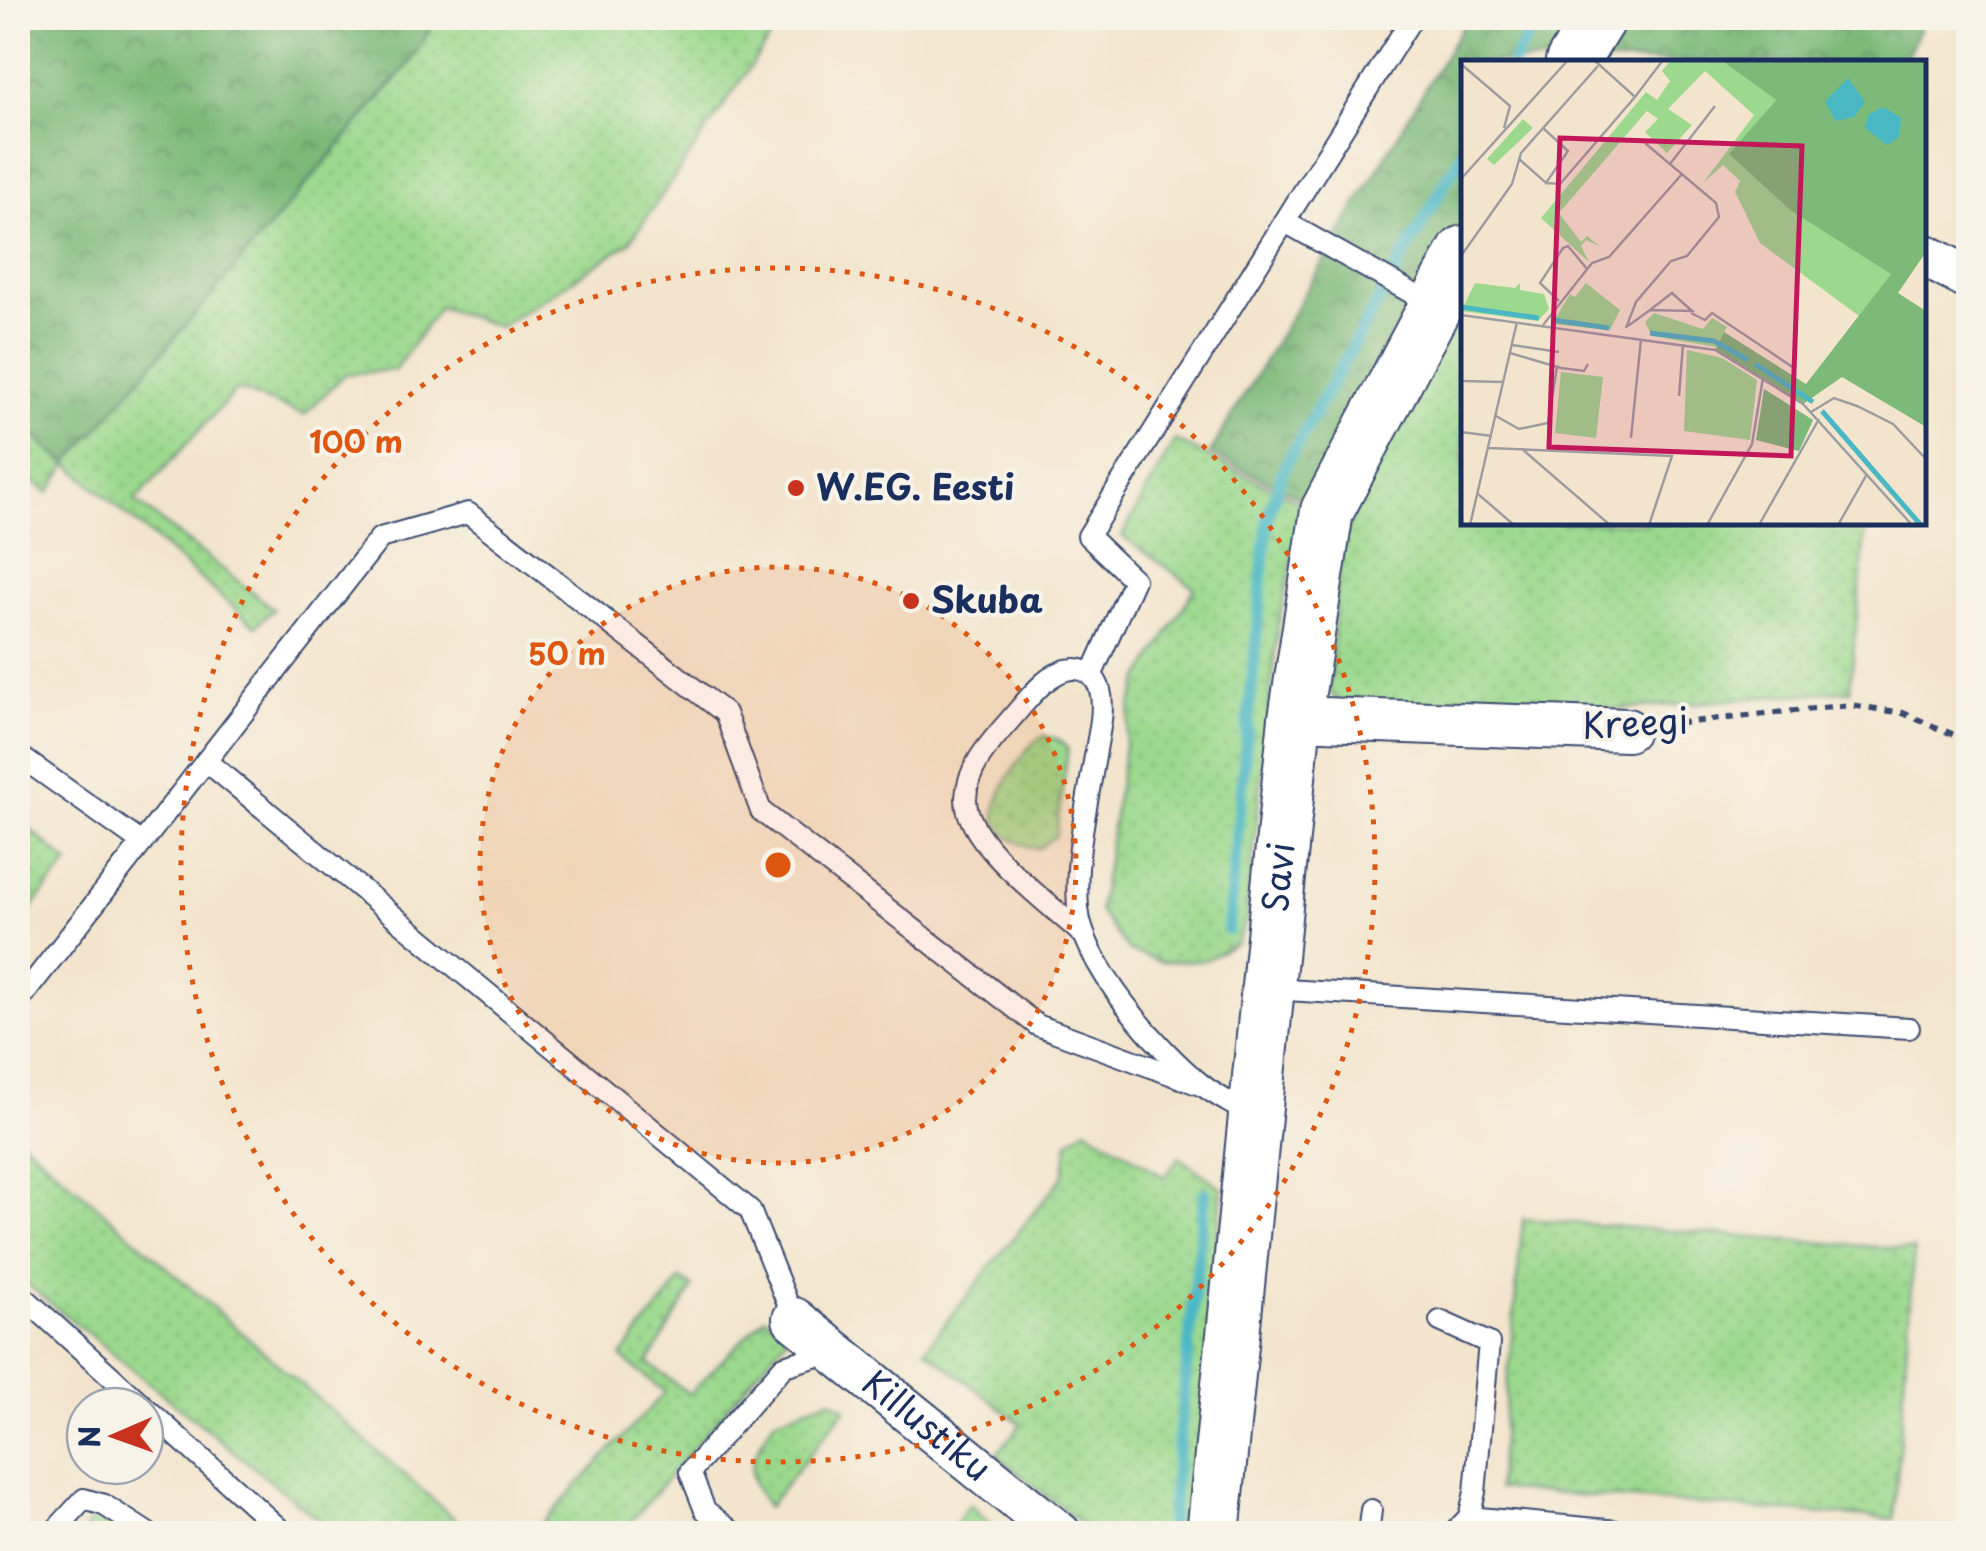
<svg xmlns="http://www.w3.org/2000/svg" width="1986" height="1551" font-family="'Playpen Sans',sans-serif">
  <defs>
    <pattern id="grass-dots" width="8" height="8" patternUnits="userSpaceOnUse" patternTransform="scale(2.5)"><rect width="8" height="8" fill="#9cd98e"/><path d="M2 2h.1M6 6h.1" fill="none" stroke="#86bb7d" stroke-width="1.8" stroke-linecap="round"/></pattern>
    <pattern id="forest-crowns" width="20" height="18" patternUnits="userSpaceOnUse" patternTransform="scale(2.5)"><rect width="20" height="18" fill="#7db979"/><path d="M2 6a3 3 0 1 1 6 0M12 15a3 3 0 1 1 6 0" fill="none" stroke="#669766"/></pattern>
  </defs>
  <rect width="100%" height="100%" fill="#f7f3e8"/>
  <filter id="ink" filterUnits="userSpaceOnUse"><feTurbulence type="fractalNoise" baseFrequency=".01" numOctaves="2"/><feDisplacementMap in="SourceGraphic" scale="20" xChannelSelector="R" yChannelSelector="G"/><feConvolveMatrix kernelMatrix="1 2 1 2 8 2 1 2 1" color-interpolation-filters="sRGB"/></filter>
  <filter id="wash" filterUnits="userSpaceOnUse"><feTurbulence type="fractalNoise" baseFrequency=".0048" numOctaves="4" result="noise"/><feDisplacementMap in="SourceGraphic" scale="40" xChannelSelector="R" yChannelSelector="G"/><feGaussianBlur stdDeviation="2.25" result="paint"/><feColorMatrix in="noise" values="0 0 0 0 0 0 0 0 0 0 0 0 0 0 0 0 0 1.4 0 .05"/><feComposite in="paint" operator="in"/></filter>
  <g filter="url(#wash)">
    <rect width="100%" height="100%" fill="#f3e5cd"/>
    <g fill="url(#grass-dots)" stroke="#5c8476" stroke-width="2.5">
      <path d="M436,18h348l-155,225 -129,84 -61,-20 -44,63 -50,4 -41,41 -67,-26 -102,112 139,108 -19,17 -187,-162 -19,29 -31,-23v-46l50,39 343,-401z"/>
      <path d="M1463,307l1,215 402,1 -16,167 -252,21 -257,-7 -12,-13 11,-141 35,-90z"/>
      <path d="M1175,440l130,65 -27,120 -32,295 -9,23 -32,17 -43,2 -33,-11 -30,-40 32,-204 9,-28 55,-91 -73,-52z"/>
      <path d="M1044,736l13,3 11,10 -12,86 -18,14c-51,-12 -51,-38 -26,-77 10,-15 16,-28 32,-36z"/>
      <path d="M18,819l51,44 -51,61z"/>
      <path d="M1086,1128l79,49 14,-20 43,31 -28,345h-102l-96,-78 25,-31 -96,-75 138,-173 5,-34z"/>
      <path d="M18,1137l453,396h-136l-317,-256z"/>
      <path d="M1523,1219l391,31 -20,269 -397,-30z"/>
      <path d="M681,1279l12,8 -45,76 41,31 76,-77 24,18 -168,198 -89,1 133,-142 -44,-35z"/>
      <path d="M830,1399l16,9 -78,99c-29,-37 -15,-49 6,-87z"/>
      <path d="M970,1504l23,24 -1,5h-44z"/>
      <path d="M98,1513l24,20 -41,1z"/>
    </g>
    <g fill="url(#forest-crowns)" stroke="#4c746c" stroke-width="2.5">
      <path d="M18,18h418l-25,43 -344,403 -49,-40z"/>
      <path d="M1467,18h132l-27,44h-108l-1,190 -136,259 -117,-58z"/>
      <path d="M1629,18h295l-20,44h-301z"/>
    </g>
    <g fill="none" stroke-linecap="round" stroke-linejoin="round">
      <g stroke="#4ab7c5" stroke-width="12">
        <path d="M1513,62l25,-44"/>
        <path d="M1228,930l40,-414 17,-50 179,-316"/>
        <path d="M1169,1534l36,-341"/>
      </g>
    </g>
  </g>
  <g filter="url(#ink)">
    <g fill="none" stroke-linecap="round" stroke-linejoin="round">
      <defs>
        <g id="service">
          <path d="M1285,222l150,84"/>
          <path d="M1092,674l42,-94 -46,-44 324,-518"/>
          <path d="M18,755l124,88"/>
          <path d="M206,761l544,449 44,109"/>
          <path d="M1081,933c-31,-29 -117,-91 -115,-135 1,-31 25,-56 44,-78 16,-18 38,-50 63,-51 13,-1 23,8 27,21 5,18 -1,42 -4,60 -8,51 -22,106 -18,158 5,57 80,142 124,177 15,12 35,21 52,32"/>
          <path d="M1270,989l639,39"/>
          <path d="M18,1002l362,-464 88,-25 257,200 36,98 276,214 166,61"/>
          <path d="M18,1292l267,242"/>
          <path d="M1440,1321l49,22 -14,149 -6,25 -16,17"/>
          <path d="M1469,1517l180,17"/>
          <path d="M52,1534l32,-35 20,6 45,29"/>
          <path d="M735,1534l-30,-24 -15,-38 94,-106 48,-14"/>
          <path d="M1368,1534l3,-24"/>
        </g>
        <g id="minor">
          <path d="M1924,255l44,23"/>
          <path d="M1295,718l332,12"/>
          <path id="s1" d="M794,1319l266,215"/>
        </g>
        <g id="tertiary">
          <path d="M1572,62l27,-44"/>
          <path id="s2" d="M1213,1534l82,-816 32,-207 137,-259"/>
        </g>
      </defs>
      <use href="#service" stroke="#3b4a6f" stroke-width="24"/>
      <use href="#minor" stroke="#3b4a6f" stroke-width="46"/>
      <use href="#tertiary" stroke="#3b4a6f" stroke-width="56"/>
      <path stroke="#3b4a6f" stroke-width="6" stroke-dasharray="8 8" stroke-linecap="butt" d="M1663,725l188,-20 52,8 65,28"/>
      <use href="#service" stroke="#fff" stroke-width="20"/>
      <use href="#minor" stroke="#fff" stroke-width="42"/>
      <use href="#tertiary" stroke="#fff" stroke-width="52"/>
    </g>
  </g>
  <circle cx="778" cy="865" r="298" fill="#de5710" fill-opacity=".12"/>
  <g fill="none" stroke="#de5710" stroke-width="5" stroke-dasharray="5 10">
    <circle cx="778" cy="865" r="298"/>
    <circle cx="778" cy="865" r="597"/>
  </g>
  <g fill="#c8321e" stroke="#f7f3e8" stroke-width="4">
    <circle cx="796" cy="488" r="10"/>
    <circle cx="911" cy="601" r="10"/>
  </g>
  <g text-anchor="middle" stroke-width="8" stroke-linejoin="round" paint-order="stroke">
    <g font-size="35" font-weight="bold" fill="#1b2f5e" stroke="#f7f3e8" text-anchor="start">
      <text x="816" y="500">W.EG. Eesti</text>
      <text x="931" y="613">Skuba</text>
    </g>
    <g font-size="35" fill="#1b2f5e" stroke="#f7f3e8">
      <text transform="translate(1635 724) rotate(-3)" y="12">Kreegi</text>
      <text dy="12" stroke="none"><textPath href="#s2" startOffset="660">Savi</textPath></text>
      <text dy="12" stroke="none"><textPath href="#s1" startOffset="170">Killustiku</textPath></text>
    </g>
  </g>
  <g transform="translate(1461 60)">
    <rect width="465" height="465" fill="#f3e5cd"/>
    <path d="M210,0h50l55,40 -46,54 60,56 102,63 -33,43 -99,-73 -25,-51 5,-11 -17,-16 -20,18 51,-68 -49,-44 -37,38 24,16 -25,28 -22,-21 13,-13 -11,-8 -88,102 22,29 6,-6 12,10 -13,-6 -5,6 8,16 -48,-44 105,-126 11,8 13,-19 -8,-10zM62,59l10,9 -39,37 -7,-6zM14,223l40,5 5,-5v7l24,4 5,15 -11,12 -77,-10zM125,223l34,27 -10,20 -58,-6 18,-30 5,3zM193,253l49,16 9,-11 15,9 -11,20 -64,-11 -7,-14zM226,290l35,8 35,22 -7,60 -66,-9zM100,312l42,5 -7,61 -41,-5z" fill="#9cd98e"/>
    <path d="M260,0h205v192l-28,41 28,18v116l-84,-50 -39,27 -88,-54 9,-18 82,52 85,-110 -101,-64 -61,-56 47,-54zM303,329l49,31 -14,31 -43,-11z" fill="#7db979"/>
    <path d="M387,18l17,24 -11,15 -18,4 -11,-19zM422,47l18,11 -2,19 -12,8 -22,-17 3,-13z" fill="#4ab7c5"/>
    <path fill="none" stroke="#4ab7c5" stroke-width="5" d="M0,247l78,11M92,260l56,8M189,273l64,8 34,19M294,304l58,38M361,351l98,113"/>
    <path fill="none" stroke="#9d9ca1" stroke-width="2.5" d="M133,0l41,37 28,-37M0,4l49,42 -6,22M58,99l27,24 22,-32 -25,-23M209,104l45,-58M0,119l107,-119M85,123l14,1 75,-87M0,196l51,-72 9,-31 77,-87M98,241l-19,-18 23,-35 5,-2 19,23M230,253l14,7 7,-7 82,55M0,255l254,35 88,54 109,121M82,265l49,-62 17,-6 73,-83M167,266l22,-16 42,1 -20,-18 -22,17M165,268l10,-26 35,-41 16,-5 32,-39 -3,-14 -71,-60M51,285l47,7M49,293l51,15 23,3 4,-7M0,321l43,1M218,336l4,-52M350,352l23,-14 23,8 36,18 33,35M35,356l23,13 29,-6 9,-56M0,372l31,4M170,378l10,-99M28,388l183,8 -23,69M61,389l88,76M17,434l36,31M9,465l47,-203M246,465l45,-81 11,-66M298,465l60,-106M377,465l29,-51"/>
    <path fill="#c2185b" fill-opacity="0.15" stroke="#c2185b" stroke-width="5" d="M99,78l242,8 -11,310 -242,-9z"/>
    <rect width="465" height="465" fill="none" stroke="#1b2f5e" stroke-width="5"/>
  </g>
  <circle cx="778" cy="865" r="15" fill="#de5710" stroke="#f7f3e8" stroke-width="5"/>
  <g font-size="30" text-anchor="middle" font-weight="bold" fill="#de5710" stroke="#f7f3e8" stroke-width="8" stroke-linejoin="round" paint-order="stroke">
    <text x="356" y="453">100 m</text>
    <text x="567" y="665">50 m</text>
  </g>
  <rect width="1986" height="1551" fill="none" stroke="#f7f3e8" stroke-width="60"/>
  <g transform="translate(115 1436) rotate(268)"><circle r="48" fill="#f7f3e8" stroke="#9fa5b1" stroke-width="2.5"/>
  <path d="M0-8L18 38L0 25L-18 38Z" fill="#c8321e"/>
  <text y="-15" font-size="28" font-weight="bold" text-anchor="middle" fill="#1b2f5e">N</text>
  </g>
</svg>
